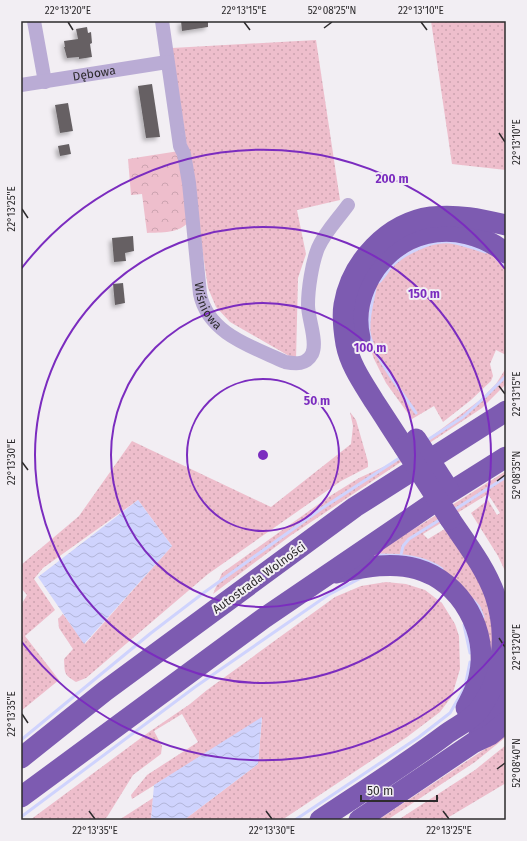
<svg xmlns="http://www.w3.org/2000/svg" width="527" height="841" font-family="'Fira Sans',sans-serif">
  <defs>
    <pattern id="grass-dots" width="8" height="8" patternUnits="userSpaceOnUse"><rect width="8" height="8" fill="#eebecc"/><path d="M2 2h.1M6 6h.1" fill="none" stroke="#cca3b0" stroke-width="1.8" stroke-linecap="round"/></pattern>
    <pattern id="forest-crowns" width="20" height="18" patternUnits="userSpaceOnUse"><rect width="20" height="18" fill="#eebecc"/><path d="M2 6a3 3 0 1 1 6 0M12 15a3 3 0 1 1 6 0" fill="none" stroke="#cca3b0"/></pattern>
    <pattern id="water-waves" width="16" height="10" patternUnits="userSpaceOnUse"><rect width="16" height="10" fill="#cfd3fd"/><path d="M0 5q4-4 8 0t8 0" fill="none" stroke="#b2b5d9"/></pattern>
    <filter id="shadow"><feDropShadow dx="-3" dy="3" stdDeviation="2" flood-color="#0004"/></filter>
  </defs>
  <rect width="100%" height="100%" fill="#f2eef3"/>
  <g fill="url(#grass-dots)">
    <path d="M431,21h75v149l-54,-6z"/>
    <path d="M316,40l24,160 -43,10 9,44 -8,24 -2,82 -66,-38 -14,-15 -8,-19 -36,-240z"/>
    <path d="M462,238l44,23v94l-10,-5 -6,14 3,12 -2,5 -20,19 -28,22 -9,-16 -22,13 -26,-36 -12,-24 -8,-23 2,-37 23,-39 27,-16z"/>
    <path d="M506,368v16l-24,24 -192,128 -77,58 9,-21 108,-77 29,-18 35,-16 34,-23 52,-39 16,-16z"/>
    <path d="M350,412l6,8 12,42v5l-27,14 -133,93 -122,104 -10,4c-13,-8 -11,-9 -12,-23l9,-10 -14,-21 -1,-9 5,-5 22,30 87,-98 -34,-46 -95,68 -9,11 21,31 -30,26 34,44 -38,31v-106l6,-10 -6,-7v-23l58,-49 53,-75 139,66 80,-63 2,-18z"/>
    <path d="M506,471v102l-8,-17 -27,-43 17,-13 9,15 3,-2 -12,-19 -65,40 5,5 20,-12 37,63 12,51 -13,38 -26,-92 -95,-26z"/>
    <path d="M386,582l20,2 19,6 17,13 13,21 4,12 1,33 -8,27 -12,16 -33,25 -125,83h-98l74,-56 4,-46 -130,81 -1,-4 16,-20 51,-33 -16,-28 -28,17 8,15 -1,8 -28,21 -26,42 -4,3h-73l119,-88 41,-28 17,-14 128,-93 26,-11z"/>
    <path d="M506,732v5l-31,25 -88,58h-9l107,-71z"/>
    <path d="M506,745v38l-62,37h-46l77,-50z"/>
    <path d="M153,798l-2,22h-32z"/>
  </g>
  <path fill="url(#forest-crowns)" d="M179,151l10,70c-9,13 -28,11 -42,12l-5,-39 -11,1 -3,-36z"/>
  <g fill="url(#water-waves)">
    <path d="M138,500l34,46 -88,98 -46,-67z"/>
    <path d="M262,717l-4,47 -74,56h-33l3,-35z"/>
  </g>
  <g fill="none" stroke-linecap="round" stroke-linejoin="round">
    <g stroke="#cfd3fd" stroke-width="3">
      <path d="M497,259l9,9"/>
      <path d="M379,282c5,-5 9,-12 14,-17 12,-12 39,-25 57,-23 12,2 24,6 36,10"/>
      <path d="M375,289c-3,14 -7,27 -6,42 2,23 34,62 47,82"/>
      <path d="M426,441l37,-24 23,-21 20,-20"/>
      <path d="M454,510l52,-33"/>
      <path d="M380,555c22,0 44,1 62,14"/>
      <path d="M401,555l2,-9 6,-7 32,-20"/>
      <path d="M473,600l6,7 4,10"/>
      <path d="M464,625l6,28"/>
      <path d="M21,740l130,-107 51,-39 119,-85 80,-52"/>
      <path d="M21,817l174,-130 133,-92 33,-17"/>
      <path d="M295,820l124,-83 31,-24 15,-26 5,-25"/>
    </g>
  </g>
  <g fill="#666164" filter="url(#shadow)">
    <path d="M181,21h27v6l-26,4z"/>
    <path d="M87,27l1,6 3,-1 1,11 -2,1 2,13 -13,2v-2l-12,1 -3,-11h1l-1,-6 14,-2 -2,-10z"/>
    <path d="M152,84l8,53 -14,1 -8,-52z"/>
    <path d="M68,103l5,28 -13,2 -5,-28z"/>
    <path d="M69,144l2,10 -11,2 -2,-10z"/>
    <path d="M133,236l1,15 -9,2 1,8 -12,1 -2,-24z"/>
    <path d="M123,283l2,20 -10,2 -2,-21z"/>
  </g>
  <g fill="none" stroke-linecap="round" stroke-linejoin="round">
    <g stroke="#baacd5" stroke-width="14">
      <path d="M34,21l11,61"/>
      <path id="s1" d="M162,21l18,125 4,8 5,29 11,111c8,40 53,53 85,68 11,2 21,3 27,-8 6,-12 -4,-35 -4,-49 0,-16 4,-42 10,-57 7,-16 20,-29 30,-43"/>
      <path id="s2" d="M21,85l146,-23"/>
    </g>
    <g stroke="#7d5bb1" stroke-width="21">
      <path d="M360,338c-4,-17 -2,-35 5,-51 25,-58 92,-73 141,-34"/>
      <path d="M404,447c-10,-15 -20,-31 -30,-46 -11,-18 -24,-36 -28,-57 -2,-12 -4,-28 -2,-39 7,-43 44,-82 87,-88 27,-3 49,2 75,8"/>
      <path d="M336,573c25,-5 55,-12 81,-4 45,13 72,63 62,108 -2,11 -8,21 -13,31"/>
      <path d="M479,735l19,-27 8,-17"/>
      <path d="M21,758l84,-67 250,-184 151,-96"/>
      <path d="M21,797l243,-179 172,-117 70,-44"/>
      <path d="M320,820c42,-28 85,-55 125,-85 12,-9 25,-14 34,-25 25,-34 29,-76 16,-115 -10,-28 -29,-52 -45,-76"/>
      <path d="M359,820l114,-77 17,-8 16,-13"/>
    </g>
    <g stroke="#7d5bb1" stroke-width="21">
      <path d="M416,439l33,51"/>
      <path d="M404,447l46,72"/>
    </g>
  </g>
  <path fill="none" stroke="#2d2b2d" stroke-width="1.5" d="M68,22l5,8M244,22l6,8M421,22l6,8M324,28l8,-6M499,133l6,9M22,209l6,9M499,386l6,8M22,462l6,8M497,481l8,-6M499,638l6,9M22,714l6,9M497,769l8,-6M89,811l6,8M266,811l6,8M443,811l6,8"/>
  <g fill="none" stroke="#7b2cbf" stroke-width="2">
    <circle cx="263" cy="455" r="76"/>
    <circle cx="263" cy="455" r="152"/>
    <circle cx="263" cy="455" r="228"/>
    <path d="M505 641A305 305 0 0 1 21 641M21 269A305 305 0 0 1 505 269"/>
  </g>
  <g text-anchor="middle" stroke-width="4" stroke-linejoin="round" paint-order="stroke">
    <g font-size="12" fill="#2d2b2d" stroke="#f2eef3">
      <text dy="4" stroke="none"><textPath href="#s2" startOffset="74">Dębowa</textPath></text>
      <text dy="4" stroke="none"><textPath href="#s1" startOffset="290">Wiśniowa</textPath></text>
      <text transform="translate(259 578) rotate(-36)" y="4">Autostrada Wolności</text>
    </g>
  </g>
  <circle cx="263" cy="455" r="6" fill="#7b2cbf" stroke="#f2eef3" stroke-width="2"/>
  <g font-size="12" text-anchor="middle" font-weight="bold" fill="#7b2cbf" stroke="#f2eef3" stroke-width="4" stroke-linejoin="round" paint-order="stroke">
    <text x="392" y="183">200 m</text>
    <text x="424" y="298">150 m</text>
    <text x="370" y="352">100 m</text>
    <text x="317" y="405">50 m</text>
  </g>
  <rect width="527" height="841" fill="none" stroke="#f2eef3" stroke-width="44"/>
  <path d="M361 795v6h76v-6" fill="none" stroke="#2d2b2d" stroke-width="2"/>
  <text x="367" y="795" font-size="12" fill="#2d2b2d" stroke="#f2eef3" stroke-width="3" paint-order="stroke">50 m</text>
  <rect x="22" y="22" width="483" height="797" fill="none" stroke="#2d2b2d" stroke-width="1.5"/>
  <g font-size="10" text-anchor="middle" fill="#2d2b2d">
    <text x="68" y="14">22°13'20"E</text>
    <text x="244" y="14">22°13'15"E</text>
    <text x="332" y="14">52°08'25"N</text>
    <text x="421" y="14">22°13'10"E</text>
    <text transform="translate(516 142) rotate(-90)" y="4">22°13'10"E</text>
    <text transform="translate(11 209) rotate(-90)" y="4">22°13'25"E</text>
    <text transform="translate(516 394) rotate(-90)" y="4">22°13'15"E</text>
    <text transform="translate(11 462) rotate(-90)" y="4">22°13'30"E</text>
    <text transform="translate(516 475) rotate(-90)" y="4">52°08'35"N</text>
    <text transform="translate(516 647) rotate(-90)" y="4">22°13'20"E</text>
    <text transform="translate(11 714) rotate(-90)" y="4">22°13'35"E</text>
    <text transform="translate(516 763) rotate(-90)" y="4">52°08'40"N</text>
    <text x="95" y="834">22°13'35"E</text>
    <text x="272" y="834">22°13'30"E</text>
    <text x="449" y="834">22°13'25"E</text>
  </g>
</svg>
